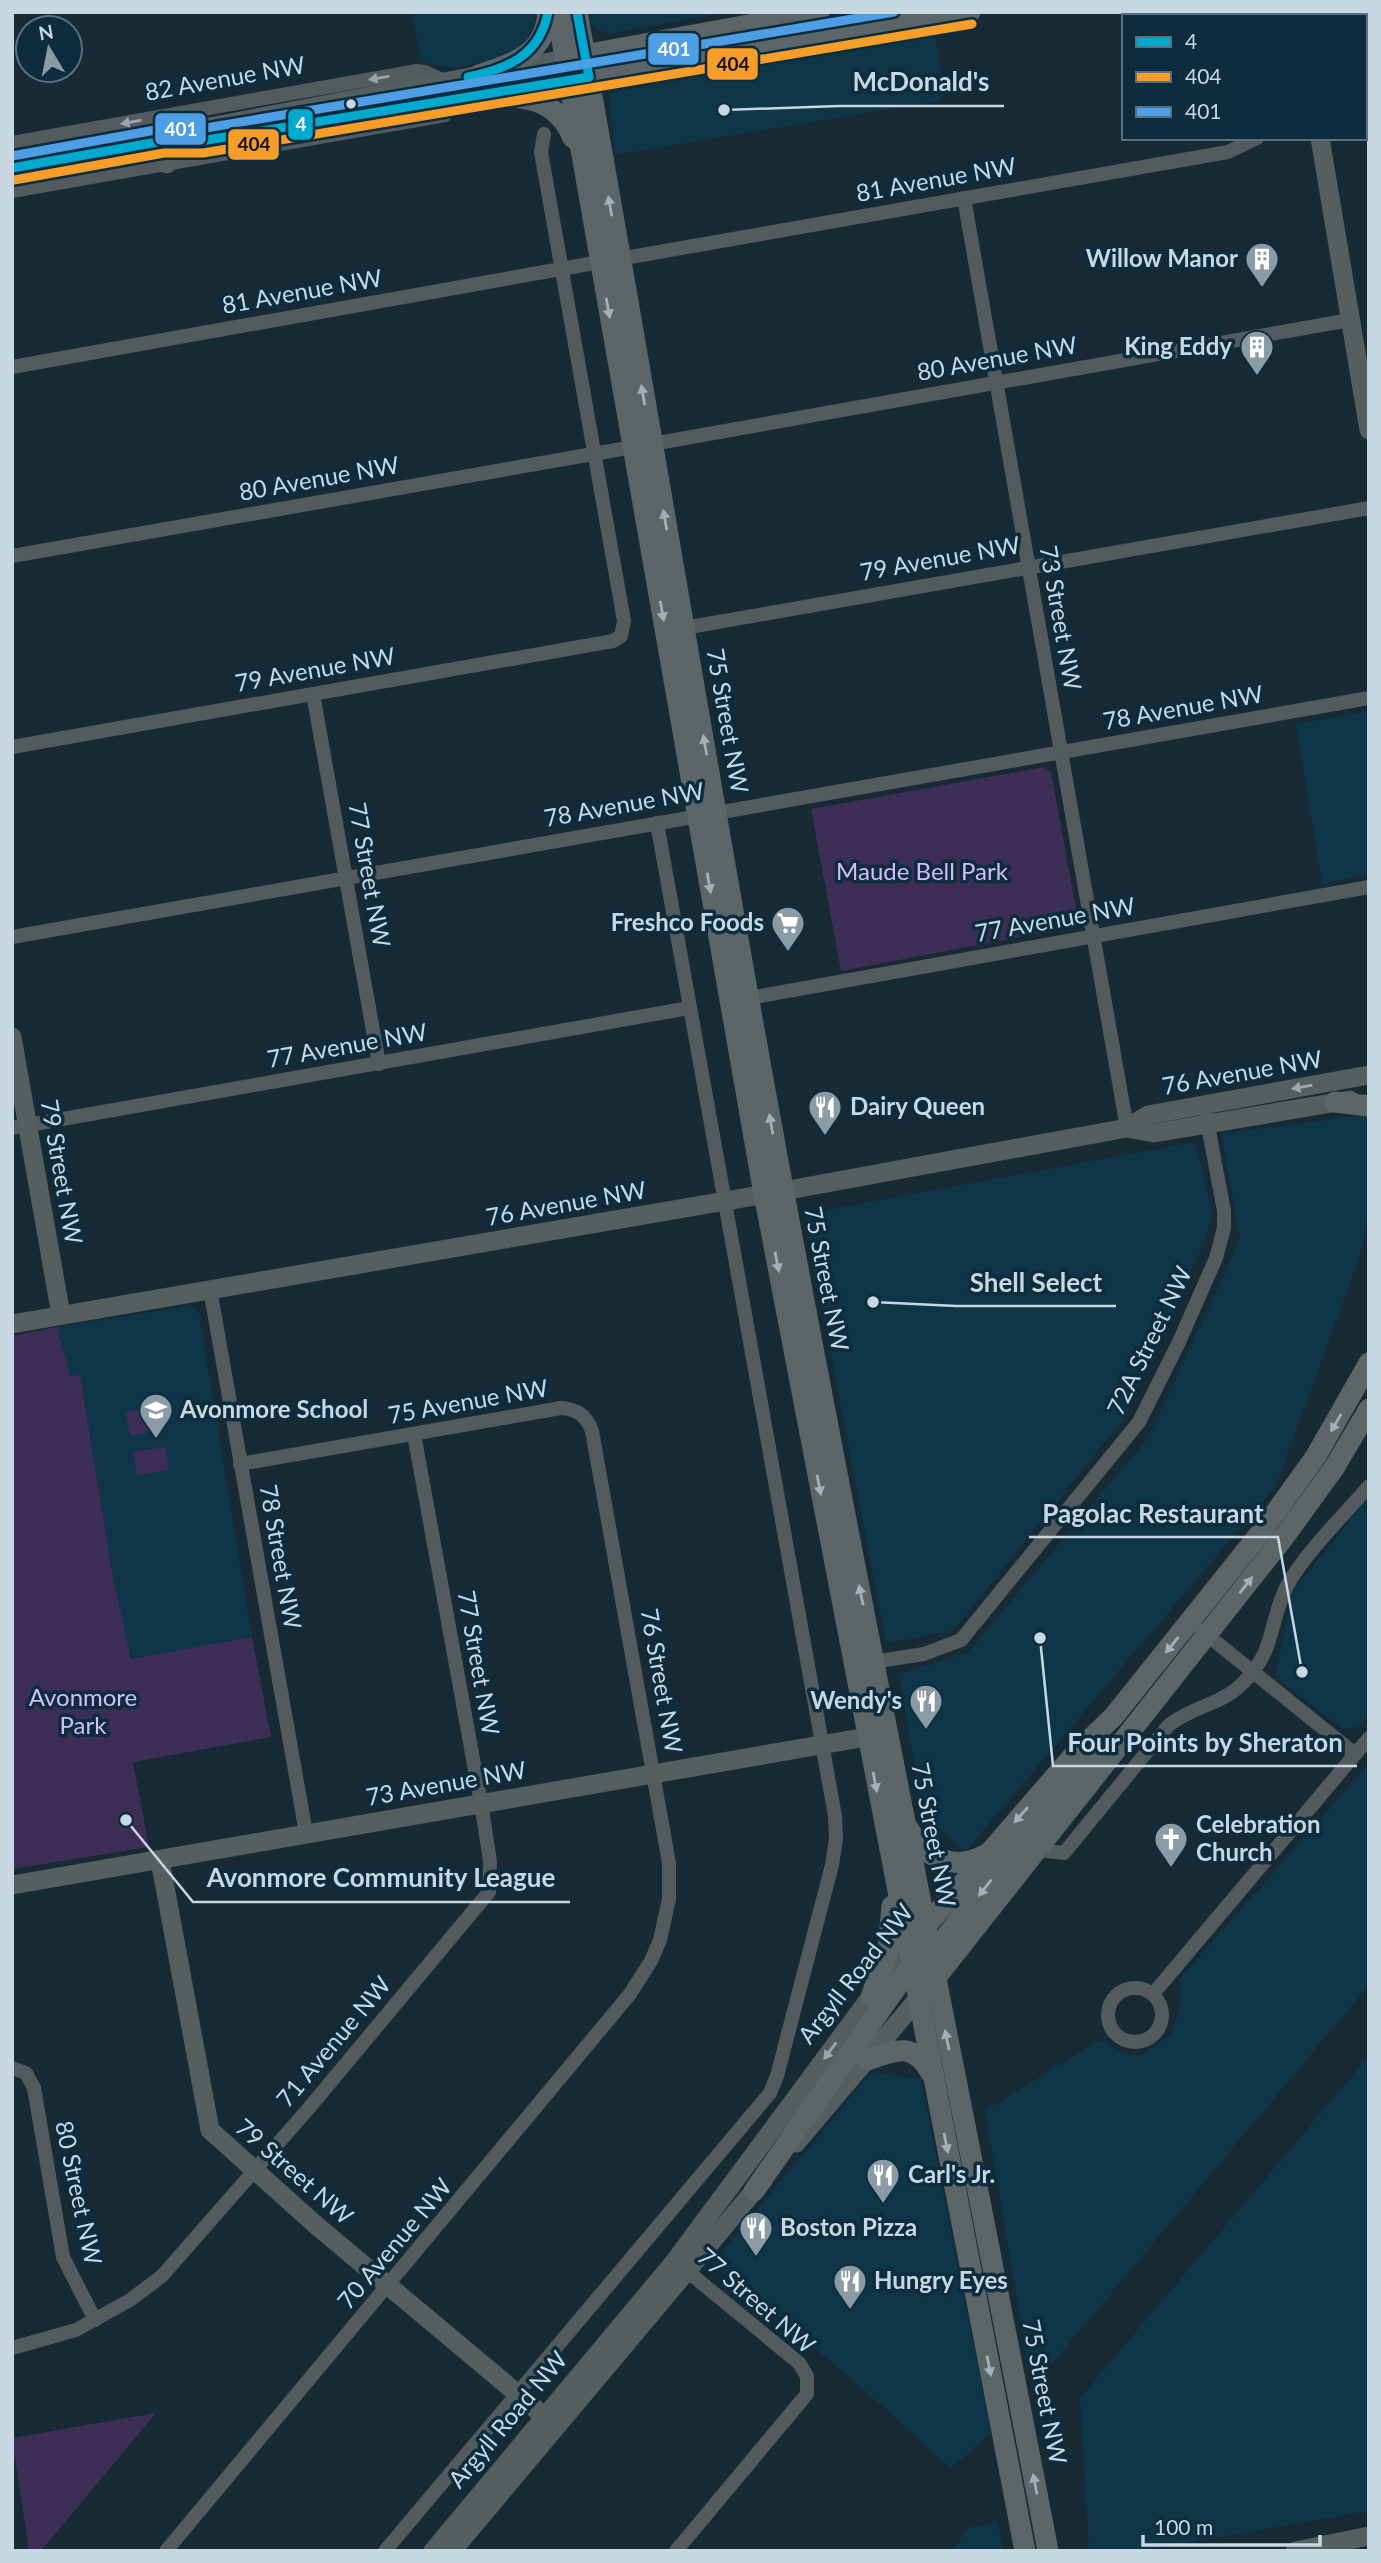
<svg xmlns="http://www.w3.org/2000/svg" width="1381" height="2563" font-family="Lato,sans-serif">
  <rect width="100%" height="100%" fill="#182a33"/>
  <g fill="#0f3549">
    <path d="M412,12h125l-5,21 -6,10 -26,16 -48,9 -31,-6z"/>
    <path d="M588,12h141l-123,22 -15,-9z"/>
    <path d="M935,33l9,61 -6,7 -323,54 -6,-56 7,-11z"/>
    <path d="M1369,711v163l-47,10 -26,-160z"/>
    <path d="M1369,1114v91l-9,51 -84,230 -312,367 -42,-43 -23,-136 68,-21 181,-215 92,-198 -19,-106z"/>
    <path d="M1195,1142l18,70 -8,28 -80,178 -172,213 -67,12 -82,-429z"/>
    <path d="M189,1306l10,7 53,324 -121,22 -18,-82 -33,-202 -10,2 -13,-50z"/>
    <path d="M1369,1496v218l-11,13 -15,3 -68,-53 17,-85z"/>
    <path d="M1369,1764v221l-337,403 -47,-277 114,-71 21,11 19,5 33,-22 10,-35 -1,-22z"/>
    <path d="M1369,2056v455l-228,40h-52l-9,-153z"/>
    <path d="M871,2072l50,7 70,354 -40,35 -105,-94 -132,-107 1,-6z"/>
    <path d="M998,2522l5,29h-52l19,-24z"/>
  </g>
  <g fill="#3d2e56">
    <path d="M1044,767l7,5 27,147 -4,8 -233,44 -30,-162z"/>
    <path d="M57,1327l13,49 10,-1 33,202 18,82 121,-22 19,100 -138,25 16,85 -137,22v-533z"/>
    <path d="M157,1406l5,23 -32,7 -4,-24z"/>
    <path d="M165,1447l4,23 -32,5 -4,-23z"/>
    <path d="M156,2413l-115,138h-12l-17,-113z"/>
  </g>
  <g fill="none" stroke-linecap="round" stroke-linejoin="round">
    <g stroke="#535b5e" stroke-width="14">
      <path d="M12,143l405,-72 8,1 19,9"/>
      <path d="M12,191l433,-76"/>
      <path d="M964,198l163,930"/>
      <path d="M619,259l609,-107 29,-14"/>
      <path d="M12,367l588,-105"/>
      <path d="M652,444l698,-124"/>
      <path d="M12,556l621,-109"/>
      <path d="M684,628l685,-120"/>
      <path d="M313,694l66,370"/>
      <path d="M12,747l601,-106 8,-5 3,-15 -83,-469 3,-18"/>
      <path d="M12,937l1357,-239"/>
      <path d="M749,998l620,-111"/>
      <path d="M12,1128l677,-120"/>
      <path d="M210,1289l96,544"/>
      <path d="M1201,1630l154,124"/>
      <path d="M866,1663l58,-9 37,-14 178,-218 40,-80 37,-84 8,-30v-17l-18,-96"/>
      <path d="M1037,1850l27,3 105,-128c22,-18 54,-21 74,-42 34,-34 25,-60 44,-97 17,-32 58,-72 82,-100"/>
      <circle cx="1135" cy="2015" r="27"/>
      <path d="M1153,1994l216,-256"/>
      <path d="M12,2068l14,5 8,15 29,169 32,63"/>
      <path d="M12,2348l64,-18 54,-30 32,-24 147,-168 180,-216 1,-31 -9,-58 -67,-369"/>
      <path d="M166,2551l464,-557 21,-33 9,-21 9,-41v-36l-77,-432c-5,-15 -15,-22 -31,-23l-321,56"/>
      <path d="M385,2551l385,-458 7,-17 55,-211 4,-26 -1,-23 -178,-993"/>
      <path d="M676,2551l131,-157v-18l-8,-13 -118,-97"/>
    </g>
    <g stroke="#555f60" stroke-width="19">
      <path d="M1339,16l1,-4"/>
      <path d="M234,135l334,-54"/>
      <path d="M1320,138l49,292"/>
      <path d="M163,141l4,23"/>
      <path d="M12,168l151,-27 36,-12 366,-70"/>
      <path d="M12,1037l49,278"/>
      <path d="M1127,1128l21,-13 221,-40"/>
      <path d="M12,1324l771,-133 344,-63 27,5 196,-33"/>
      <path d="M160,1860l50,270 107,96 239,200"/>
      <path d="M12,1885l872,-151"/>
      <path d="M796,2143l121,-143"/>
      <path d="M433,2551l242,-290 232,-313"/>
      <path d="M452,2551l312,-372"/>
      <path d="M1295,2551l74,-15"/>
    </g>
    <g stroke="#5c6668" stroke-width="21">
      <path d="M557,12l207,1182 261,1357"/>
      <path d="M577,12c71,392 133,785 206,1176 84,455 178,908 265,1363"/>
      <path d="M1141,12l32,4"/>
      <path d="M1278,12l19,4"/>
      <path d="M573,57l246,-45"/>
      <path d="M479,75c35,-12 66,-20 69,-63"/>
      <path d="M577,80l393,-68"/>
      <path d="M482,96c39,0 74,0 91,42"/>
      <path d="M1335,1102l34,4"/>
      <path d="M908,1828c16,30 46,44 77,27"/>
      <path d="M919,1934l154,-178 41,-40 152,-190 50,-70 53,-93"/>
      <path d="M929,1965l15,-26 143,-183"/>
      <path d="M930,1985l354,-448 50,-69 35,-59"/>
      <path d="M871,1997l17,-47 4,-44"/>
      <path d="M868,2060c29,-11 46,-18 63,13"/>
      <path d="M754,2191l162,-232"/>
    </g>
    <g stroke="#576365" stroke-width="24">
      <path d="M1365,29h4"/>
      <path d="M1365,60l4,1"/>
    </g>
    <defs>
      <g id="bus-1">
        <path d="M577,12l12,65"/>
        <path d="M468,77c40,-8 72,-22 80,-65"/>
        <path d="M12,168l151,-27h38l388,-64"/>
      </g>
      <path id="bus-2" d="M14,180l150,-27h39l769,-129"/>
      <path id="bus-3" d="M12,156l149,-27h39l694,-117"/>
    </defs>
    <use href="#bus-1" stroke="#0d2d3e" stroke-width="14"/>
    <use href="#bus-2" stroke="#0d2d3e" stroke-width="14"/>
    <use href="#bus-3" stroke="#0d2d3e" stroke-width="14"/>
    <use href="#bus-1" stroke="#00a9ce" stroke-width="9"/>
    <use href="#bus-2" stroke="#f79d29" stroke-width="9"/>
    <use href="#bus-3" stroke="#4d9ee5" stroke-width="9"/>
  </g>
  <defs><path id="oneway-solid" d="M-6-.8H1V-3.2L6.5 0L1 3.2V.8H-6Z" transform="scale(1.75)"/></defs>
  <g fill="#99a6ae">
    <use href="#oneway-solid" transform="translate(379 78) rotate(170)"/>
    <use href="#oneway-solid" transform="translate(131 122) rotate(170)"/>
  </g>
  <g fill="#a2b0b8">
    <use href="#oneway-solid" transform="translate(610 206) rotate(-100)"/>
    <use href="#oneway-solid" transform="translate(608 308) rotate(80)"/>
    <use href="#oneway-solid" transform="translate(643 395) rotate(-100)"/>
    <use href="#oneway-solid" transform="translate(665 520) rotate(-100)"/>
    <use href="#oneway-solid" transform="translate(662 611) rotate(80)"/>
    <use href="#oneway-solid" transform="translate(705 745) rotate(-100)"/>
    <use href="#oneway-solid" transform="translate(709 883) rotate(80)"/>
    <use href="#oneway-solid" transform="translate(771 1124) rotate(-100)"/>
    <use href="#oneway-solid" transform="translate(777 1262) rotate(79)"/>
    <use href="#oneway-solid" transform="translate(1336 1423) rotate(120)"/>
    <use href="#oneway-solid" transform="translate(819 1485) rotate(79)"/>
    <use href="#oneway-solid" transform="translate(1246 1585) rotate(-52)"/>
    <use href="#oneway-solid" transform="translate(861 1595) rotate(-102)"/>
    <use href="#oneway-solid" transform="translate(1172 1645) rotate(129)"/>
    <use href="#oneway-solid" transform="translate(875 1782) rotate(79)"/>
    <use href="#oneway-solid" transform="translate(1021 1815) rotate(131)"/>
    <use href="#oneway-solid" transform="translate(985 1888) rotate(128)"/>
    <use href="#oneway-solid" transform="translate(947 2040) rotate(-102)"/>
    <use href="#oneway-solid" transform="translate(946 2143) rotate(79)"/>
    <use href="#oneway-solid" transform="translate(989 2366) rotate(79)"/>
    <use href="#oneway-solid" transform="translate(1035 2484) rotate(-101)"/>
  </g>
  <g fill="#99a8af">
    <use href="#oneway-solid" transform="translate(1302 1087) rotate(170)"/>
    <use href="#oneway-solid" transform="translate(830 2051) rotate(126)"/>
  </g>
  <defs>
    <symbol id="building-pin" viewBox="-11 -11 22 30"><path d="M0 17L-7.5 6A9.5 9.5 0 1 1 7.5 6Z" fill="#8a9ba5" stroke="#0d2d3e"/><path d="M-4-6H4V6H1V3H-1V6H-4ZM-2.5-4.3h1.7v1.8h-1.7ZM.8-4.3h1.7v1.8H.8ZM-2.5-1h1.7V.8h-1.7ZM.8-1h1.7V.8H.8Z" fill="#fff"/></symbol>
    <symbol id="supermarket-pin" viewBox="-11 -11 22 30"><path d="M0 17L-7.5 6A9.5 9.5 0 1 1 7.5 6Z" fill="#8a9ba5" stroke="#0d2d3e"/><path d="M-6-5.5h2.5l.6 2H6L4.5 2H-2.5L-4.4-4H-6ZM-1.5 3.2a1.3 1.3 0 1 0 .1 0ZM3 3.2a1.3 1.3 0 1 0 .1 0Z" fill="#fff"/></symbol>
    <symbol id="restaurant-pin" viewBox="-11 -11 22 30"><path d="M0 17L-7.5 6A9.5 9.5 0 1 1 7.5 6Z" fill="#8a9ba5" stroke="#0d2d3e"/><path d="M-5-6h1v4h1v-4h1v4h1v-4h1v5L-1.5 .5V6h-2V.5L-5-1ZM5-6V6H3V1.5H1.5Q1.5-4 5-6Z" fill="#fff"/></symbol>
    <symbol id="school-pin" viewBox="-11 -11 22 30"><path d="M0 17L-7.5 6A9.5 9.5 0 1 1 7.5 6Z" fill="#8a9ba5" stroke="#0d2d3e"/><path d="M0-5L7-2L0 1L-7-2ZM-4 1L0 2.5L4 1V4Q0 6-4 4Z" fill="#fff"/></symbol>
    <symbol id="church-pin" viewBox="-11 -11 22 30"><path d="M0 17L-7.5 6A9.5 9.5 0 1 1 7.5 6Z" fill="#8a9ba5" stroke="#0d2d3e"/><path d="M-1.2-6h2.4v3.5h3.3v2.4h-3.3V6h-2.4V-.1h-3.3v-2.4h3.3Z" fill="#fff"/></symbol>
  </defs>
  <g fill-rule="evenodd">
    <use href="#building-pin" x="1243" y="240" width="38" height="52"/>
    <use href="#building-pin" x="1238" y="328" width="38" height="52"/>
    <use href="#supermarket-pin" x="769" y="904" width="38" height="52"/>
    <use href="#restaurant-pin" x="806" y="1088" width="38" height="52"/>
    <use href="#school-pin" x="137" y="1391" width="38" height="52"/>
    <use href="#restaurant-pin" x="907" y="1682" width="38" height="52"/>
    <use href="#church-pin" x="1152" y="1820" width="38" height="52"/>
    <use href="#restaurant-pin" x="864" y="2156" width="38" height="52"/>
    <use href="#restaurant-pin" x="737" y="2209" width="38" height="52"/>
    <use href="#restaurant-pin" x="831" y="2262" width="38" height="52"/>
  </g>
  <circle fill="#c7d8e3" stroke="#0d2d3e" stroke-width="2.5" cx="351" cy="104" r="6"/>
  <g text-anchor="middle" stroke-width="7" stroke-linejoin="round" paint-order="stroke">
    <g font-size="24" fill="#c7d8e3" stroke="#0d2d3e">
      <text transform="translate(225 79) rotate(-10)" y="8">82 Avenue NW</text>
      <text transform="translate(936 180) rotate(-10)" y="8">81 Avenue NW</text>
      <text transform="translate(302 292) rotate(-10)" y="8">81 Avenue NW</text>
      <text transform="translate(997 359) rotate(-10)" y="8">80 Avenue NW</text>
      <text transform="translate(319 479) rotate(-10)" y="8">80 Avenue NW</text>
      <text transform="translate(940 559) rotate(-10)" y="8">79 Avenue NW</text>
      <text transform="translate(1060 618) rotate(80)" y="8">73 Street NW</text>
      <text transform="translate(315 670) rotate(-10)" y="8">79 Avenue NW</text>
      <text transform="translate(1183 708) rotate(-10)" y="8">78 Avenue NW</text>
      <text transform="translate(727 721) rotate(80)" y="8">75 Street NW</text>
      <text transform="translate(624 805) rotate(-10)" y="8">78 Avenue NW</text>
      <text transform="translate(369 875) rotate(80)" y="8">77 Street NW</text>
      <text transform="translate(1055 920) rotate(-10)" y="8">77 Avenue NW</text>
      <text transform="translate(347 1046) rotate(-10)" y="8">77 Avenue NW</text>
      <text transform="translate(1242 1073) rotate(-10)" y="8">76 Avenue NW</text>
      <text transform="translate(61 1172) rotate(80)" y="8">79 Street NW</text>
      <text transform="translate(566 1204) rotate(-10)" y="8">76 Avenue NW</text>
      <text transform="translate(826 1279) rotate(79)" y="8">75 Street NW</text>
      <text transform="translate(1150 1341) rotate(-64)" y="8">72A Street NW</text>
      <text transform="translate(468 1402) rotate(-10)" y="8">75 Avenue NW</text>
      <text transform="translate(280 1557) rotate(80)" y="8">78 Street NW</text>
      <text transform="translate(478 1663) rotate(80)" y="8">77 Street NW</text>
      <text transform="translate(661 1681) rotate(80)" y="8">76 Street NW</text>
      <text transform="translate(446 1784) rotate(-10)" y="8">73 Avenue NW</text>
      <text transform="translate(933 1835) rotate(79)" y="8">75 Street NW</text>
      <text transform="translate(856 1974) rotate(-52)" y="8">Argyll Road NW</text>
      <text transform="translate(334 2042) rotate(-50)" y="8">71 Avenue NW</text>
      <text transform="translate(294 2172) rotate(41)" y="8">79 Street NW</text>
      <text transform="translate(78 2193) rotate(78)" y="8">80 Street NW</text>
      <text transform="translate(395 2244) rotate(-50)" y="8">70 Avenue NW</text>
      <text transform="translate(756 2301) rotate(41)" y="8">77 Street NW</text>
      <text transform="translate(1044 2392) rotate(79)" y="8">75 Street NW</text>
      <text transform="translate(508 2420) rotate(-50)" y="8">Argyll Road NW</text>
    </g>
    <g font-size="24" font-weight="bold" fill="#c7d8e3" stroke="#0d2d3e" text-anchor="start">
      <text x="1238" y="267" text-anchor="end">Willow Manor</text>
      <text x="1232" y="355" text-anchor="end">King Eddy</text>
      <text x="764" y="931" text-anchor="end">Freshco Foods</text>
      <text x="850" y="1115">Dairy Queen</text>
      <text x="180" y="1418">Avonmore School</text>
      <text x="902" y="1709" text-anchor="end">Wendy's</text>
      <text x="1196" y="1833">Celebration<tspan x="1196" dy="28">Church</tspan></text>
      <text x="908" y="2183">Carl's Jr.</text>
      <text x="780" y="2236">Boston Pizza</text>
      <text x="874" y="2289">Hungry Eyes</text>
    </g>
    <g font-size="24" fill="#d5bbf9" stroke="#0d2d3e">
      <text x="922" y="880">Maude Bell Park</text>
      <text x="83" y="1706">Avonmore<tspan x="83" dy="28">Park</tspan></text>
    </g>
  </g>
  <path fill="none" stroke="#c7d8e3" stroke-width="2.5" d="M724 110L839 106H1004M873 1302L956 1306H1116M1302 1672L1278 1537H1029M1040 1638L1053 1766H1357M126 1820L193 1902H570"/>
  <g fill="#c7d8e3" stroke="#0d2d3e" stroke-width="2.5">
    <circle cx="724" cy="110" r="7"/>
    <circle cx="873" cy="1302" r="7"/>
    <circle cx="1302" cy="1672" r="7"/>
    <circle cx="1040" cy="1638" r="7"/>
    <circle cx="126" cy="1820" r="7"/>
  </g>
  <g font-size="26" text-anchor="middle" font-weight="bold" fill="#c7d8e3" stroke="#0d2d3e" stroke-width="7" stroke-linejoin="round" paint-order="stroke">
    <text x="921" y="91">McDonald's</text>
    <text x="1036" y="1292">Shell Select</text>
    <text x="1153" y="1523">Pagolac Restaurant</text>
    <text x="1205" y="1752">Four Points by Sheraton</text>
    <text x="381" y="1887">Avonmore Community League</text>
  </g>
  <g stroke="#0d2d3e" stroke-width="2.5">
    <rect x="647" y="32" width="53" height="34" rx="7" fill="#4d9ee5"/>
    <rect x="706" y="47" width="53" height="34" rx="7" fill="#f79d29"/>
    <rect x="287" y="108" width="27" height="33" rx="7" fill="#00a9ce"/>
    <rect x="154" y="112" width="53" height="34" rx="7" fill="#4d9ee5"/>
    <rect x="227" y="128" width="53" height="33" rx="7" fill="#f79d29"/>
  </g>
  <g font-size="19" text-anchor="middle" font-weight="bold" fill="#fff">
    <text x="674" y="56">401</text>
    <text x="301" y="131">4</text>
    <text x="181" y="136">401</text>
  </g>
  <g font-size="19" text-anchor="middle" font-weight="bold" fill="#111">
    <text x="733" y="71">404</text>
    <text x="254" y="151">404</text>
  </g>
  <rect width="1381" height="2563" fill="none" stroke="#c7d8e3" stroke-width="28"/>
  <rect x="1122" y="14" width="245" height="126" fill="#0d2d3e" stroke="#577180" stroke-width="2"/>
  <rect x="1136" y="37" width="35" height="10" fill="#00a9ce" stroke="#577180" stroke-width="2"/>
  <text x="1185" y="49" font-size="21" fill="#c7d8e3">4</text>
  <rect x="1136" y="72" width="35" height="10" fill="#f79d29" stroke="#577180" stroke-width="2"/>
  <text x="1185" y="84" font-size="21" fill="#c7d8e3">404</text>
  <rect x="1136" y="107" width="35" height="10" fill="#4d9ee5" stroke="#577180" stroke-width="2"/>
  <text x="1185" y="119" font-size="21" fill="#c7d8e3">401</text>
  <g transform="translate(49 49) rotate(350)"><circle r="33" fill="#0d2d3e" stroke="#577180" stroke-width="2"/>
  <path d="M0-5L12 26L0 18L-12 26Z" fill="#8a9ba5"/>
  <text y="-10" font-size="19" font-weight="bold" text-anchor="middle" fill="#c7d8e3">N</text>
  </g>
  <path d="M1143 2535v10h177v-10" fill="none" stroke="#c7d8e3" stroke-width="3.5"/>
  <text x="1154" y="2535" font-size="21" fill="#c7d8e3" stroke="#0d2d3e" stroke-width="5" paint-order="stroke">100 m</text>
</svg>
